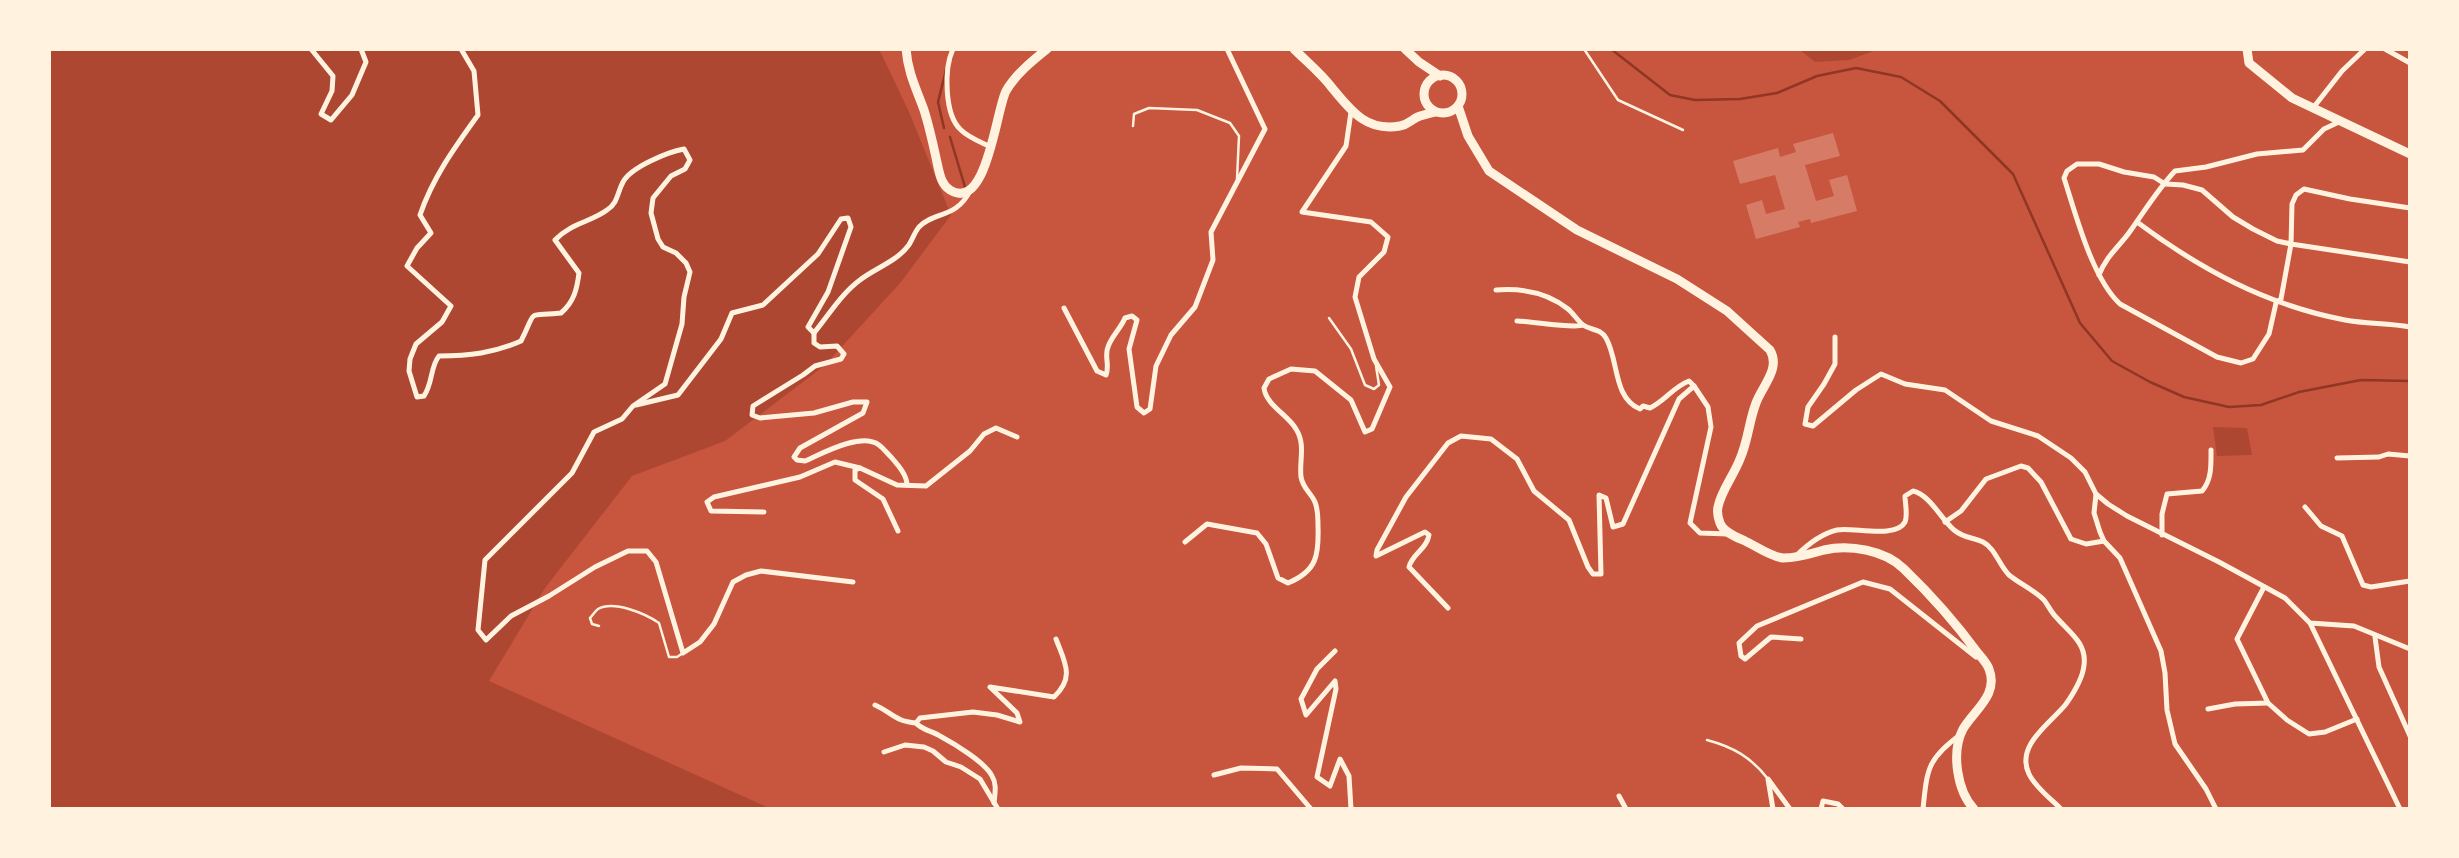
<svg xmlns="http://www.w3.org/2000/svg" width="2459" height="858" font-family="'PT Sans',sans-serif">
  <rect width="100%" height="100%" fill="#c8553d"/>
  <g fill="#ae4732">
    <path d="M49,49h830l30,63 42,103 -50,67 -77,84 -99,75 -93,35 -87,112 -56,93 282,128h-722z"/>
    <path d="M1799,49h80l-30,11 -34,2z"/>
    <path d="M2213,427l34,1 5,27 -35,1z"/>
  </g>
  <g fill="none" stroke-linecap="round" stroke-linejoin="round">
    <g stroke="#8f3625" stroke-width="2.5">
      <path d="M1611,49l59,46 25,5 45,-1 37,-6 40,-17 39,-8 45,9 39,24 73,73 67,149 32,38 38,21 34,15 45,10 32,-2 38,-13 62,-12 49,1"/>
      <path d="M944,128l-6,-26 8,-32"/>
      <path d="M950,137l15,50"/>
    </g>
  </g>
  <path fill="#d67c66" d="M1833,133l7,23 -35,9 11,36 18,-5 -5,-16 18,-5 10,36 -46,12 -1,-4 -12,3 2,5 -44,12 -10,-34 16,-5 4,14 19,-5 -10,-34 -35,9 -7,-23 45,-13 2,9 16,-5 -3,-8z"/>
  <g fill="none" stroke-linecap="round" stroke-linejoin="round">
    <g stroke="#fff3e0" stroke-width="2.5">
      <path d="M1584,49l34,51 65,30"/>
      <path d="M1133,126l1,-12 15,-6 48,2 33,13 9,13 -2,43"/>
      <path d="M1329,318l22,31 14,36 9,4 5,-4 -3,-19"/>
      <path d="M599,626l-7,-2 -2,-6c3,-3 5,-7 8,-9 16,-9 48,5 61,14l10,34h8l6,-4"/>
      <path d="M1707,740c26,7 44,17 61,39"/>
    </g>
    <g stroke="#fff3e0" stroke-width="5">
      <path d="M311,49l22,27 -1,15 -11,23 10,6 21,-25 14,-33 -5,-13"/>
      <path d="M461,49l13,22 4,44c-23,32 -45,62 -58,100l11,18 -14,15 -10,18 44,40 -9,16 -26,22 -6,15 -1,12 8,26 7,-1c9,-13 6,-29 15,-40 30,0 55,-3 82,-15 17,-33 3,-24 40,-28 13,-11 16,-24 18,-40l-24,-33c16,-17 36,-18 52,-30 11,-7 10,-17 16,-28 8,-15 45,-30 61,-33l6,11 -5,9 -14,7 -18,22 -2,15 7,26 5,8 13,6 10,10 4,9 -6,25 -2,27 -17,60 -32,22 -11,13 -28,13 -22,41 -87,87 -7,70 8,10 25,-24 38,-20 46,-29 33,-16h19l9,11 27,91 17,-11 14,-18 19,-42 13,-7 15,-4 92,11"/>
      <path d="M953,49c-9,19 -9,66 8,81 8,8 20,12 30,17"/>
      <path d="M2385,49l25,14"/>
      <path d="M2313,108l29,-37 23,-22"/>
      <path d="M2410,208l-60,-9 -46,-10 -8,6 -4,9 -1,40 -10,55 -5,4 -7,31 -16,25 -12,4 -24,-6 -97,-53c-28,-26 -44,-89 -56,-126l3,-7 10,-7h22l25,8 30,5 11,7 18,1 19,5 31,27 20,12 24,12 14,3 119,18"/>
      <path d="M2137,222c63,47 129,83 208,98 21,4 44,3 65,7"/>
      <path d="M2099,275c7,-19 21,-29 32,-45 15,-21 27,-41 44,-59l31,-4 51,-13 46,-4 21,-21 15,-7"/>
      <path d="M1496,290c27,-2 51,2 72,19 5,4 10,12 15,16 9,6 17,3 23,13 13,23 7,60 34,71l3,-3 7,2c15,-7 23,-21 39,-27l5,5"/>
      <path d="M1064,308l33,63 9,4c4,-10 -2,-19 2,-28 3,-10 13,-19 17,-29l7,-2 5,4 -8,29 8,58 7,6 6,-4 6,-43 15,-31 24,-28 18,-47 -2,-28 54,-103 -38,-80"/>
      <path d="M1517,321c14,0 57,8 66,4"/>
      <path d="M814,333v10l6,4 17,-1 7,8 -3,5 -26,7 -12,9 -50,31 -1,9 8,3 54,-5 39,-11h14l-4,11 -63,35 -6,9 3,3 8,1c18,-8 56,-29 74,-16 4,3 8,8 12,12 7,8 16,18 16,28"/>
      <path d="M1835,337v27l-11,20 -16,23 -3,17 8,2 43,-36 25,-16 24,10 40,6 46,31 47,15 33,22 14,14 11,22 12,10 19,12 92,46 66,36 25,25 44,3 56,23"/>
      <path d="M636,405l42,-10 43,-56 11,-26 31,-8 55,-51 23,-35 7,-1 3,9 -23,65 -20,35 6,6c14,-17 28,-40 46,-53 14,-11 37,-19 48,-34 4,-5 6,-13 11,-19 15,-16 37,-8 51,-36"/>
      <path d="M2337,458l42,-1 9,-3 22,2"/>
      <path d="M860,468l-5,2v10l28,19 15,32"/>
      <path d="M2096,494l-2,19 6,19 4,9 16,17 41,93 4,22 2,37 8,34 31,45 10,20"/>
      <path d="M2305,507l16,19 21,10 21,49 8,2 39,-6"/>
      <path d="M764,512l-53,-1 -4,-9 7,-5 86,-20 35,-15 25,6 37,17 29,1 44,-35 14,-17 12,-6 21,9"/>
      <path d="M1945,522l16,-11 25,-32 35,-13 7,2 13,14 30,57 15,5 18,-3"/>
      <path d="M2162,535v-21l5,-20 35,-3c10,-11 9,-27 9,-41"/>
      <path d="M1185,542l22,-18 50,9 9,11 12,34 10,5c29,-12 31,-28 30,-57 0,-8 0,-19 -4,-26 -5,-9 -11,-12 -13,-23 -2,-17 5,-32 -5,-48 -8,-14 -30,-24 -32,-41l5,-9 22,-10 24,2 36,29 14,32 7,-3 18,-42 -16,-28 -19,-62 4,-20 25,-25 4,-15 -17,-15 -69,-10 44,-66 5,-34"/>
      <path d="M1796,556c11,-11 24,-22 41,-26 16,-3 59,9 68,-8 3,-7 0,-19 0,-26l8,-5c17,4 28,28 41,39 11,9 19,7 29,12 12,6 16,23 26,33 11,9 25,15 35,25 4,5 7,12 12,17 13,15 31,26 28,48 -1,12 -11,29 -18,39 -15,19 -51,41 -37,70 6,13 22,25 32,35"/>
      <path d="M2264,587l-27,52 31,64 19,17 22,14 16,-2 32,-13"/>
      <path d="M1448,608l-39,-41c3,-13 18,-18 20,-32l-4,-3 -49,24 1,-6 29,-53 42,-54 13,-7 30,3 26,20 17,32 35,29 19,47 5,7h8l-2,-79 7,3 7,29 10,-3 56,-125 15,-13 14,21 3,20 -21,96 10,10 28,1"/>
      <path d="M2310,623l90,186"/>
      <path d="M2375,637l4,30 31,69"/>
      <path d="M1801,639l-30,-2 -26,22 -4,-3 -2,-13 18,-17 106,-44 27,7 86,68"/>
      <path d="M1335,651l-18,18 -16,30 5,16 29,-34 1,8 -19,88 13,9 10,-27 9,17 2,33"/>
      <path d="M875,705c18,8 19,16 41,18"/>
      <path d="M2208,709l27,-5 33,-1"/>
      <path d="M884,752l21,-7 19,2 9,4 13,11 15,5 19,12 18,30"/>
      <path d="M1214,775l27,-7 36,1 34,40"/>
      <path d="M1619,796l7,13"/>
      <path d="M994,803c1,-10 3,-19 -2,-27 -7,-14 -39,-33 -52,-40 -8,-5 -18,-6 -24,-13l4,-5 53,-6 24,3 23,7 -3,-9 -27,-26 64,10c21,-20 11,-34 2,-58"/>
      <path d="M1773,809l-5,-30 22,30"/>
      <path d="M1821,809l2,-8 15,3 5,5"/>
      <path d="M1923,809c4,-39 4,-50 37,-74"/>
    </g>
    <g stroke="#fff3e0" stroke-width="9">
      <path d="M906,49c2,24 10,39 18,61 6,19 10,38 14,57 2,9 4,18 12,23 37,23 46,-80 56,-99 10,-17 26,-30 41,-42"/>
      <path d="M1294,49c13,13 28,25 39,40 18,22 34,43 67,37 7,-1 9,-4 14,-7 6,-4 15,-5 21,-7"/>
      <path d="M1405,49l14,13 21,14"/>
      <path d="M2247,49l2,14 43,35 118,56"/>
      <circle cx="1443" cy="94" r="19"/>
      <path d="M1458,106l10,30 21,35 88,59 100,49 50,32 43,39c11,19 -8,36 -14,53 -7,18 -8,38 -16,56 -6,16 -19,32 -22,48 -1,5 0,11 2,16 3,9 16,14 25,18 11,5 26,16 38,17 15,0 27,-4 41,-8 25,-6 61,0 80,19 26,25 51,53 73,83 4,5 10,11 12,17 10,26 -15,41 -26,60 -12,23 -6,62 11,80"/>
    </g>
  </g>
  <rect width="2459" height="858" fill="none" stroke="#fff3e0" stroke-width="102"/>
</svg>
